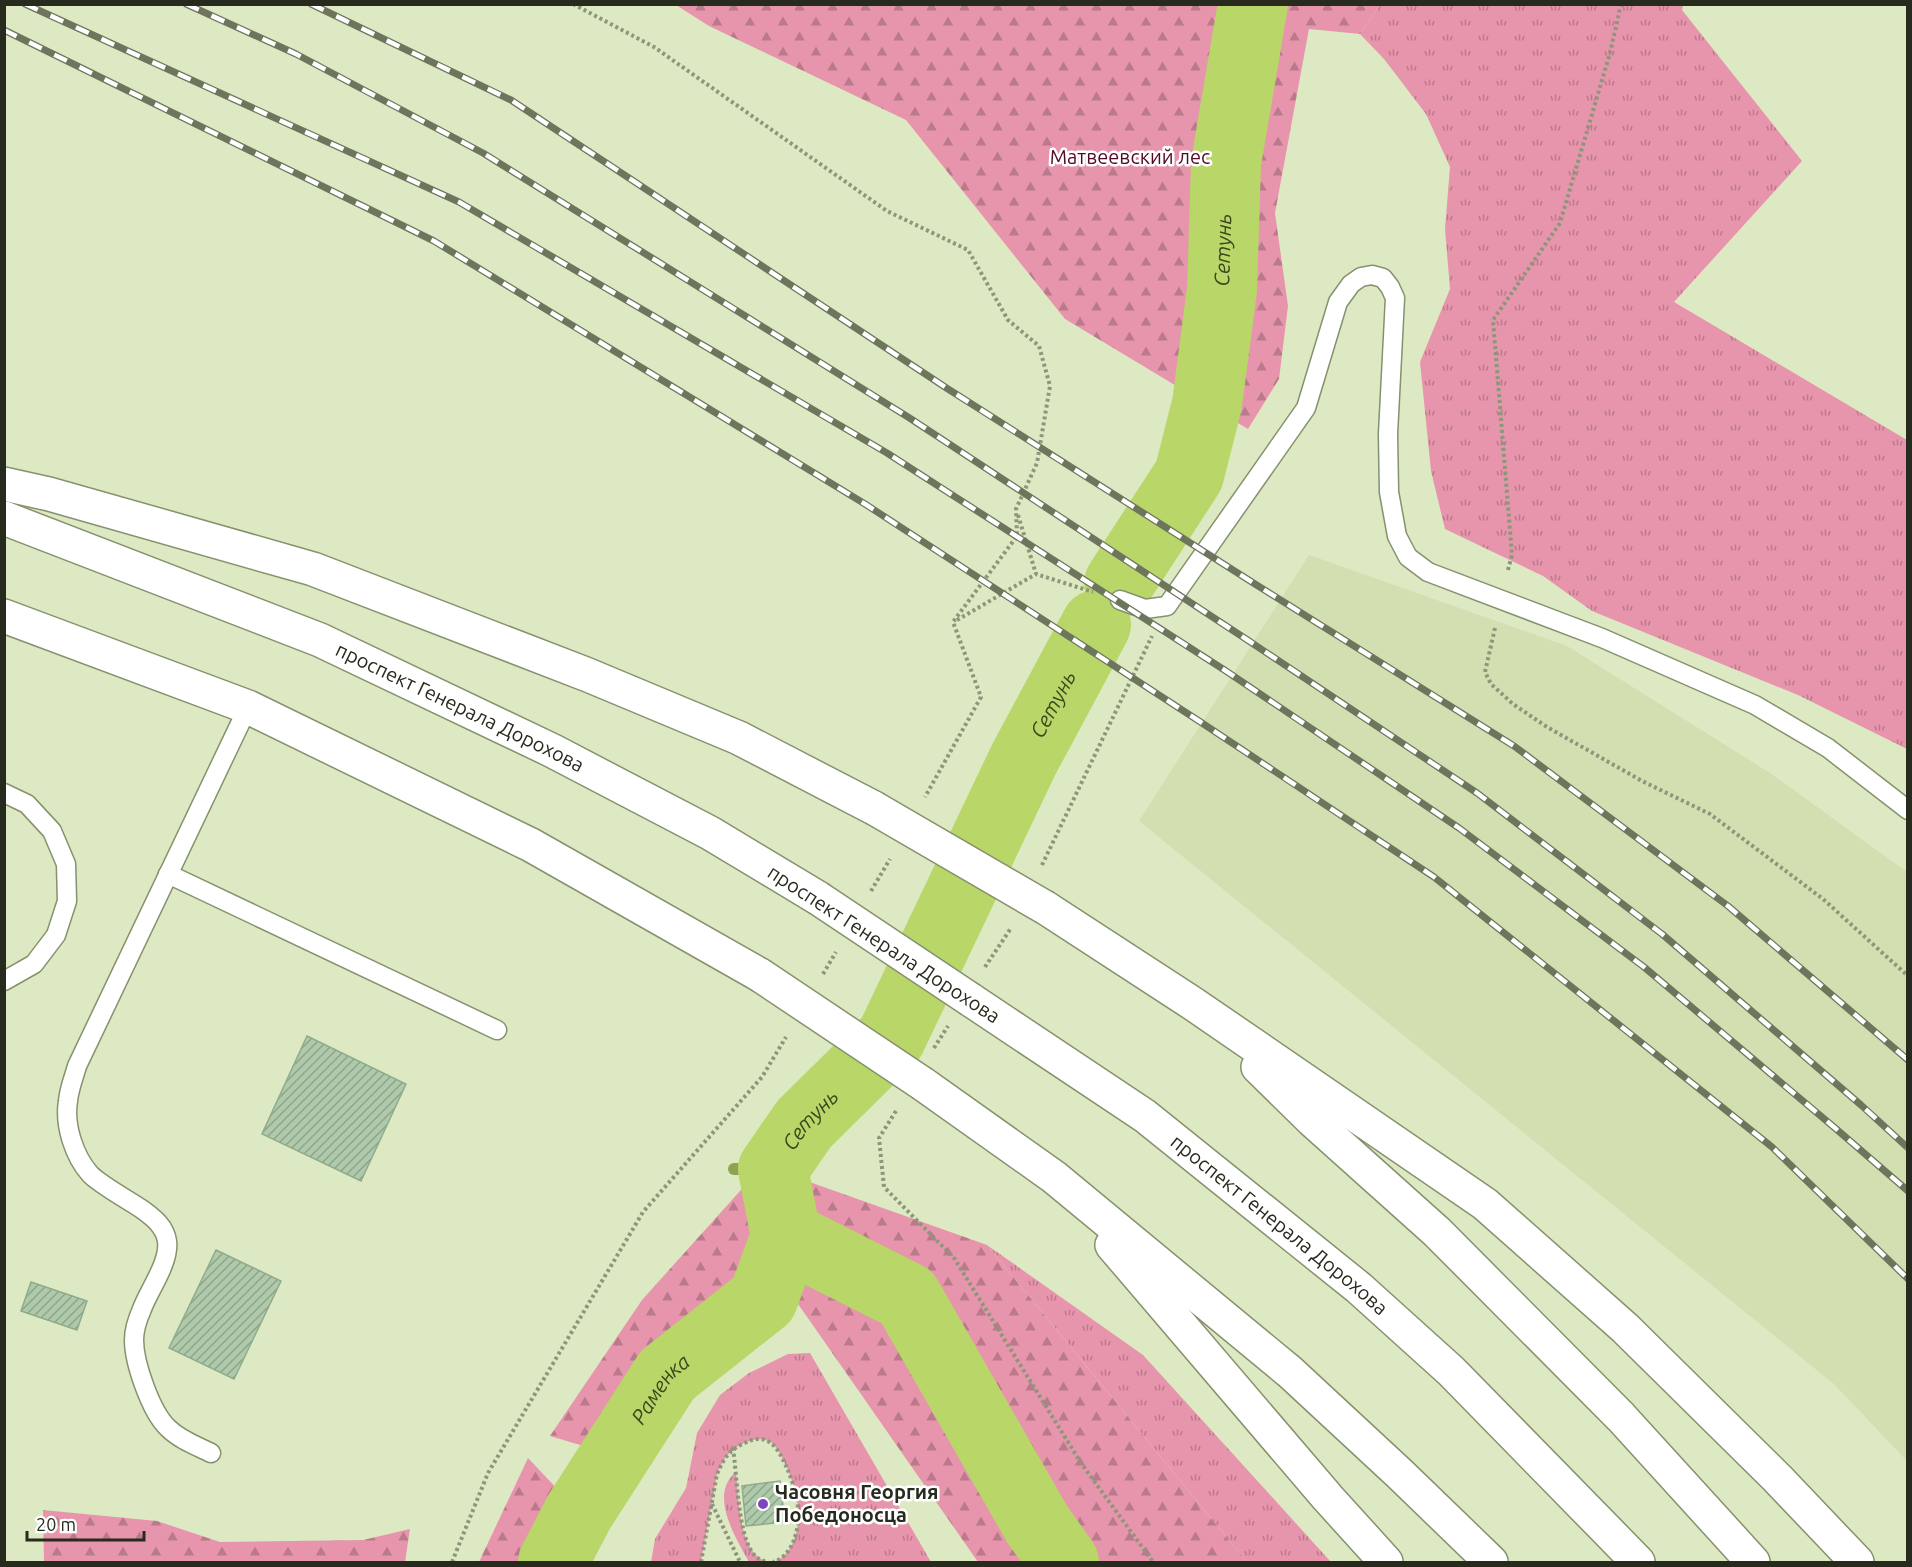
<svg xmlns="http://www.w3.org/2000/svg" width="1912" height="1567" font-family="Ubuntu,sans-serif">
  <defs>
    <pattern id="grass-tufts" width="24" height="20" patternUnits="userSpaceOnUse" patternTransform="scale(1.5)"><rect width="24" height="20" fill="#e795ac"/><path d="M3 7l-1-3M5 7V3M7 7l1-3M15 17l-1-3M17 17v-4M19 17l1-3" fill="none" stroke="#bb7a8b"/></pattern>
    <pattern id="forest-firs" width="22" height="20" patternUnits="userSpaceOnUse" patternTransform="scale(1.5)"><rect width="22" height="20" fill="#e795ac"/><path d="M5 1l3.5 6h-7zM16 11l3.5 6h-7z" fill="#bb7a8b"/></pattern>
    <pattern id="building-hatch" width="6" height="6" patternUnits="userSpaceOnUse" patternTransform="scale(1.5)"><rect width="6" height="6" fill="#aecaaa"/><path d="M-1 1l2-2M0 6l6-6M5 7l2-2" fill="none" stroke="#8ea48a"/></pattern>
  </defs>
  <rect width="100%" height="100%" fill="#dde9c2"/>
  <path fill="#d1dfb1" d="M1309,555l258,91 203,127 137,99v589l-73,-77 -695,-563z"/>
  <g fill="url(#grass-tufts)">
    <path d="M1380,5h303l-1,5 120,151 -128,141 233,138v309l-109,-54 -206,-84 -49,-35 -98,-47 -14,-58 -11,-109 30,-73 -5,-60 5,-62 -24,-53 -42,-55 -24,-25z"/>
    <path d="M987,1245l156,110 188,207h-84z"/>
    <path d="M810,1353l121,209h-158c21,-6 27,-36 25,-54 -1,-14 -6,-28 -11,-40 -5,-10 -10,-25 -22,-28 -5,-2 -13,0 -18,2 -17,7 -22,14 -30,32l-16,88h-50l4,-23 31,-51 11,-55 23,-38 29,-22 39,-19z"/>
    <path d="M736,1472c3,26 2,81 31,90h-18c-13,-24 -41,-67 -13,-90z"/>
  </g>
  <g fill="url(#forest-firs)">
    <path d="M676,5h704l-20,29 -51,-5 -34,184 13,93 -9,73 -31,50 -183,-110 -159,-199 -197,-94z"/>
    <path d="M773,1169l214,76 260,317h-269l-189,-271 -152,171 -87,-26 92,-136 116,-129z"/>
    <path d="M528,1458l51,54 -26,50h-74z"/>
    <path d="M43,1510l114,11 63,21 143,-2 47,-11 -5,33h-361z"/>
  </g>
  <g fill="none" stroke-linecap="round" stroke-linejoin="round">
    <path stroke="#8da352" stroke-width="12" d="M734,1169h39"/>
    <g stroke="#b9d669" stroke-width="70">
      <path id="s1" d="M1119,583l70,-108 18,-71 15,-114 4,-127 27,-159"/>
      <path id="s2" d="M553,1562l26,-50 88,-137 96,-76 23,-63"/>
      <path id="s3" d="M1064,1562l-27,-38 -130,-227 -121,-61 -13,-67 31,-45 87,-86 133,-279 72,-134"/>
    </g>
  </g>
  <g fill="url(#building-hatch)" stroke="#90ab8c" stroke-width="1.5">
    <path d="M307,1036l99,48 -45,97 -99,-47z"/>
    <path d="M216,1250l65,31 -47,98 -65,-31z"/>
    <path d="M31,1282l56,19 -10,29 -56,-19z"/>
    <path d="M780,1481l5,41 -39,4 -4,-40z"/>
  </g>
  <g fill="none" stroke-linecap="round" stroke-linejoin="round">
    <defs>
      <g id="lane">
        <path d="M1120,600l25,9 22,-3 139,-198 32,-106 13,-18 10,-7 11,-2 11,3 7,9 5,11 -7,136 1,58 8,44 11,21 20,15 174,66 153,67 73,43 80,62"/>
        <path d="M4,793l23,11 25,27 14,33 1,37 -11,34 -22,29 -30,17"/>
        <path d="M168,874l329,156"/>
        <path d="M211,1453c-14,-7 -31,-13 -43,-25 -17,-16 -34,-65 -34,-88 0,-11 4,-22 8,-31 7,-19 28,-47 25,-68 -2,-14 -13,-23 -24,-31 -13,-9 -44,-26 -53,-36 -16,-18 -26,-49 -22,-73 1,-12 6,-24 9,-35l171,-359"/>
      </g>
      <g id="secondary">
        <path d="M4,484l45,10 264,75 275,106 151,63 135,70"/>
        <path id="s4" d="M4,518l316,122 233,111 157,82 108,65"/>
        <path d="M4,616l244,91 283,138 229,130"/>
        <path d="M1046,908l146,95 293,201 140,124 152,150 80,84"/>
        <path id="s5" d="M971,1000l174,116 214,172 92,83 187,191"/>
        <path d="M1258,1067l54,53 125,112 184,185 132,145"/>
        <path d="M923,1084l131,93 236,195 110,102 91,88"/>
        <path d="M1112,1245l216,253 58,64"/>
      </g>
    </defs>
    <use href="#lane" stroke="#86916d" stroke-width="21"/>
    <use href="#secondary" stroke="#86916d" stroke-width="36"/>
    <g stroke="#8d967a" stroke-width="4" stroke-dasharray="3 3" stroke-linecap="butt">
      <path d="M573,4l81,43 233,164 81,39 40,70 31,26 11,40 -13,77 -21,46 1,27 -64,86 28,75 -56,100"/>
      <path d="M1018,515l18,59"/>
      <path d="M1508,570l4,-15 -19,-235 67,-97 50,-170 11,-49"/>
      <path d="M957,620l79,-46 57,18"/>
      <path d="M1495,628l-10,44 6,12 22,20 34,23 95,54 68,33 113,85 85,77"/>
      <path d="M1042,865l110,-229"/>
      <path d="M871,891l19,-32"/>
      <path d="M985,967l26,-39"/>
      <path d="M823,974l13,-22"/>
      <path d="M934,1048l14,-22"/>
      <path d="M896,1111l-17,27 5,49 70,71 127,205 72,99"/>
      <path d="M733,1448c4,27 5,84 19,104 4,6 8,8 15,10"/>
      <path d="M712,1504l28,58"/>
      <path d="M452,1562l36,-89 155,-261 119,-135 24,-40"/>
      <path d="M701,1562l16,-88c8,-18 13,-25 30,-32 5,-3 13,-4 18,-2 12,4 17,18 22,28 5,12 10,26 11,40 2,18 -4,48 -25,54"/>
    </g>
    <use href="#lane" stroke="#fff" stroke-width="18"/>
    <use href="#secondary" stroke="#fff" stroke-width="33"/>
    <defs>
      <g id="rail">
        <path d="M25,4l434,198 428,251 339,218 233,157 185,139 191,161 73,63"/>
        <path d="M186,4l110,50 187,99 425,264 338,222 231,154 185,141 199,171 47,43"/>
        <path d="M311,4l200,96 437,289 307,195 259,162 214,160 180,154"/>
        <path d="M4,30l430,211 431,263 334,217 235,156 338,270 136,132"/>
      </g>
    </defs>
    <use href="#rail" stroke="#6e755d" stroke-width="7"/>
    <use href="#rail" stroke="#fff" stroke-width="4.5" stroke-dasharray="14" stroke-linecap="butt"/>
    <defs>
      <g id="secondary-bridge">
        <path d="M874,808l172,100"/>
        <path d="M818,898l153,102"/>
        <path d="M760,975l163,109"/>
      </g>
    </defs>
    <use href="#secondary-bridge" stroke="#86916d" stroke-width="36" stroke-linecap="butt"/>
    <use href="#secondary-bridge" stroke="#fff" stroke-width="33"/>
  </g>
  <circle fill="#7d46bd" stroke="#fff" stroke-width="2" cx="763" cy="1504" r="6"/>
  <g text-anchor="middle" stroke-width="5" stroke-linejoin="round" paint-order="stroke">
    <g font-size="20" fill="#4f0a26" stroke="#fff">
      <text x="1130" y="164">Матвеевский лес</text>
    </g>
    <g font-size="20" fill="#272b1d" stroke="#fff">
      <text dy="7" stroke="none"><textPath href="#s4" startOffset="494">проспект Генерала Дорохова</textPath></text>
      <text transform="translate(884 944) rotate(33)" y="7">проспект Генерала Дорохова</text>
      <text dy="7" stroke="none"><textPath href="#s5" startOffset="382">проспект Генерала Дорохова</textPath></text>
    </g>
    <g font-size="20" font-weight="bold" fill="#272b1d" stroke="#fff" text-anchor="start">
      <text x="775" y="1499">Часовня Георгия<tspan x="775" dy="23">Победоносца</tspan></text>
    </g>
    <g font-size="21" font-style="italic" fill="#3c471b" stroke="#fff">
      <text dy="7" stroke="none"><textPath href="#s1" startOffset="357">Сетунь</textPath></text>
      <text dy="7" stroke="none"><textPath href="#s3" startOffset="1060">Сетунь</textPath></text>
      <text dy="7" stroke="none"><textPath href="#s3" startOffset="574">Сетунь</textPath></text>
      <text dy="7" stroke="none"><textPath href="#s2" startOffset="204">Раменка</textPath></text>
    </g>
  </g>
  <rect width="1912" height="1567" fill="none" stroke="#272b1d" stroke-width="12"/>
  <path d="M27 1531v9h117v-9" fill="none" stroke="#272b1d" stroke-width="3"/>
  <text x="36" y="1531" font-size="18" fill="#272b1d" stroke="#ffffff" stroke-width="4.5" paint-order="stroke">20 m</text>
</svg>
